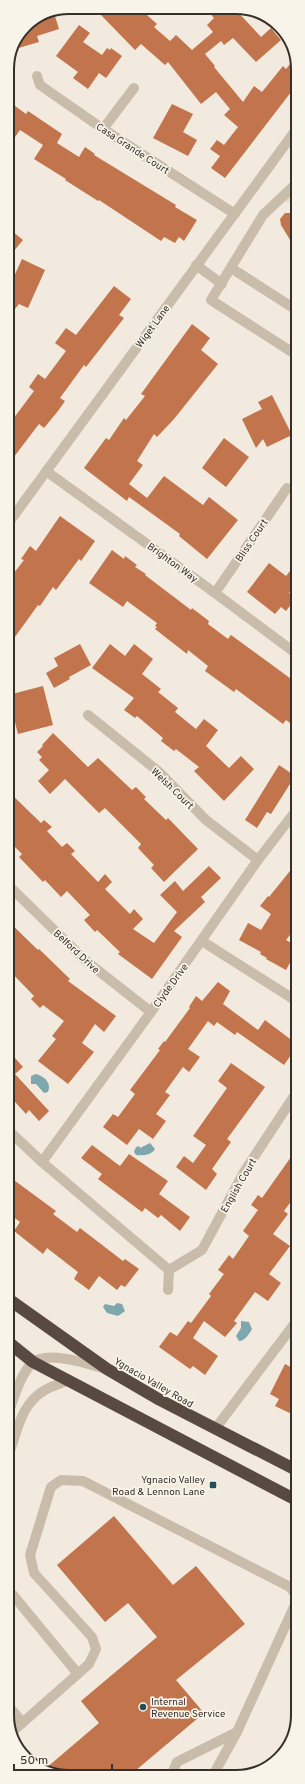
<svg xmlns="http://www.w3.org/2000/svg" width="305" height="1784" font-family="Overpass,sans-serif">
  <rect width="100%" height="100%" fill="#f2eade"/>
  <path fill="#e9ddc6" d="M298,188v17l-2,-3 -4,3 -3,-4 -2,2 -2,-4z"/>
  <g fill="#7ea7ae">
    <path d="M36,1074c8,2 16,9 12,18l-4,1 -8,-9h-5v-8z"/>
    <path d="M150,1143l5,6c-3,6 -12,7 -19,6l-2,-3 2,-5 3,-1 1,2z"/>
    <path d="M117,1303l5,1 3,7 -7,5 -11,-3 -4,-6 2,-3 9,2z"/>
    <path d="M241,1321l8,1 3,7c-3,5 -7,12 -13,12l-3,-5 5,-8z"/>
  </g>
  <g fill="#c2744c">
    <path d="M98,7l41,1 18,16 -3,3 16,14 6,-6 16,15 21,-18 -6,-7 7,-7 -8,-9h29l26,28 10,-9 10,12 -25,22 -23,-24 -9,7 -3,-4 -16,13 10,12 -1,1 29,35 11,-16 8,6 21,-26 3,3 9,-11 3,7v18l-73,95 -14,-10 9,-12 -10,-7 7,-9 7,5 14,-18 -14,-12 6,-6 -14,-17 -15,12 -33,-42 -3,3 -24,-21 -6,6 -34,-35 2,-3z"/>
    <path d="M54,13l5,16 -22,7 2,6 -24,7 10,-24z"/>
    <path d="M79,25l11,8 -7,9 19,13 5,-7 3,2 1,-2 11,8 -16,22 -7,-5 -11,16 -15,-11 5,-6 -22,-16z"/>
    <path d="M11,103l15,11 2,-3 34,23 -5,9 22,14 6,-10 10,7 -1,1 82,50 -1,2 22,13 -13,21 -5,-4 -4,6 -11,-6 -3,4 -62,-41 -1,1 -33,-21 1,-1 -32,-20 9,-14 -23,-15 -5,7 -8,-5v-23z"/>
    <path d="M172,104l21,10 -10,18 14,8 -9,16 -35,-18z"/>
    <path d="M285,213h13v40l-17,-28 -1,-6z"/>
    <path d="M7,227l16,13 -16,19z"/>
    <path d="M22,259l23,11 -17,38 -9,-4 -12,15v-38l4,2z"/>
    <path d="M114,286l17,13 -12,16 5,3 -38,49 -2,-2 -24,33 5,3 -7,10 -14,17 -5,-4 -32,42v-39l27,-36 -5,-4 9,-13 7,5 21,-28 -11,-8 11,-15 10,7z"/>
    <path d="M192,324l18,14 -9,12 17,14 -44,55 -17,18 -3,-3 -17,27 6,4 -14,19 18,14 17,-22 39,29 6,-8 29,23 -31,39 -28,-23 1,-2 -51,-37 -2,4 -43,-33 22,-30 3,2 15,-22 2,2 19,-24 -4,-2z"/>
    <path d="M272,395l20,40 -25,12 -4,-8 -7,9 -14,-29 20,-10 -4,-7z"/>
    <path d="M224,438l25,19 -23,30 -24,-19z"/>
    <path d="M60,516l35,25 -14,20 -2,-2 -23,31 -3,-3 -13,19 -2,-1 -31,43v-66l17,-22 -3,-1 9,-13 6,5z"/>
    <path d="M112,550l12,9 1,-3 12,9 -2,2 11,7 -1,1 46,35 1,-2 17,13 -1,3 20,15 3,-4 67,49v45l-12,-9 -3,4 -47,-35 -2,3 -29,-21 3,-5 -20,-16 -1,4 -32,-25 2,-2 -2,-1 2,-3 -30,-22 -4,6 -34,-24z"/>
    <path d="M298,561v20l-9,12 7,5 -10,13 -5,-4 -6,7 -28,-22 22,-29 17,13z"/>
    <path d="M80,644l11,21 -22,12 1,2 -16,9 -8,-15 12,-7 -4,-8z"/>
    <path d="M110,644l15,12 9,-12 19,15 -11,15 19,15 -3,3 20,16 -3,4 21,17 8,-10 14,11 -12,16 23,22 12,-12 13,13 -30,32 -30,-30 5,-4 -23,-18 -2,2 -13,-10 2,-3 -26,-22 -2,2 -11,-8 10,-12 -42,-30z"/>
    <path d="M43,686l10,39 -35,9 -10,-39z"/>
    <path d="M53,733l35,34 10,-9 34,32 4,-3 10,10 -2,2 22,21 2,-2 30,31 -34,33 -13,-14 3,-3 -16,-17 3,-4 -36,-36 -6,5 -34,-34 -15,15 -12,-13 11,-11 -10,-10 3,-3 -5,-5 6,-6 -1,-1z"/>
    <path d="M279,765l16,11 -24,38 -4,-2 -10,16 -12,-8z"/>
    <path d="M7,790l34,33 3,-3 8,7 -5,4 15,16 5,-4 8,8 -4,3 27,28 7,-8 7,8 -7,7 25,25 4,-5 9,10 -10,10 21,14 23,-31 -17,-17 15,-14 8,10 26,-25 12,12 -20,19 4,5 -31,29 8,6 -30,42 -34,-25 2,-2 -23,-22 -2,2 -11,-12 6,-5 -23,-24 -6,6 -16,-17 -2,2 -24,-25 3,-3 -15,-15z"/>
    <path d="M298,861v39l-5,6 5,3v16l-12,15 7,4 -1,3 5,3 -11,20 -20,-11 1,-1 -7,-4 1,-2 -22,-12 9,-17 13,7 10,-16 -11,-8 8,-10 1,1z"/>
    <path d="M7,920l31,30 1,-1 31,30 -2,2 48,35 -12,16 -9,-8 -13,19 12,9 -26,32 -30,-23 18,-22 -4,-3 12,-15 -21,-16 -3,3 -9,-9 3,-3 -27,-28z"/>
    <path d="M218,982l12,9 -7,13 35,26 7,-10 33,25 -14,20 -47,-33 -2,3 -18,-13 -3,4 -6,-5 -20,28 12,8 -11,15 -6,-5 -18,25 5,3 -14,19 10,7 -13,18 -14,-10 -12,16 -24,-18 10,-13 5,3 17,-23 -5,-4 30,-40 -2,-1 6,-8 1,1 25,-34 -1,-1 7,-11 6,5z"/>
    <path d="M7,1049l16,18 -8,7 34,37 -10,10 -10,-11 -3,4 -19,-21z"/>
    <path d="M231,1063l34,24 -38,52 4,3 -19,27 5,5 -11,16 -30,-23 8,-11 9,7 13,-18 -13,-9 34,-48 -9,-7z"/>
    <path d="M92,1145l28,21 9,-12 39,27 -9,13 31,23 -10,14 -19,-16 -3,3 -13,-10 -3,4 -44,-33 4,-5 -21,-16z"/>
    <path d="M298,1147v45l-14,19 4,3 -15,20 17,12 -21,28 12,9 -13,18 -13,-9 -21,29 3,2 -12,14 -21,-16 -11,17 25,18 -13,19 -12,-9 -3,3 -31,-22 11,-15 7,4 11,-15 3,2 20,-27 -2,-2 15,-20 -6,-4 11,-15 4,4 16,-23 -6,-5 15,-21 -7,-5 7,-10 4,3z"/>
    <path d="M7,1175l49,36 -3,3 24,18 3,-4 43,33 2,-2 14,10 -14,18 -4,-2 -4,5 -18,-14 -10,14 -15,-11 4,-7 -31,-24 -4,6 -29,-23 6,-9 -13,-10z"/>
    <path d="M285,1364l13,7v46l-23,-11 4,-7 -9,-5z"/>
    <path d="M114,1516l59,69 23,-19 49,58 -69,56 28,33 -75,63 -76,-1 -8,-6 54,-46 -18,-22 76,-64 -29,-34 -23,19 -48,-57z"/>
  </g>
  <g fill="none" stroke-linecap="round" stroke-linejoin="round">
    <g stroke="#cabcaa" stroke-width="10">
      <path d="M37,76l3,9 63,44 132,85"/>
      <path d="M103,129l31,-41"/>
      <path d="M298,182l-35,33 -52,85 87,56"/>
      <path d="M196,265l26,19"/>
      <path d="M231,268l67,43"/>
      <path d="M46,471l169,122 83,62"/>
      <path d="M7,525l291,-398"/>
      <path d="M215,593l72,-105"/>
      <path d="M88,715l71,57 47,48 52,40"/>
      <path d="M7,884l79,77 65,51"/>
      <path d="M202,941l96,61"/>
      <path d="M7,1129l35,33 127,108 33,-20 42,-78 54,-82"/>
      <path d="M42,1162l109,-150 107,-152 40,-52"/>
      <path d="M168,1290l1,-20"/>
      <path d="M7,1416c7,-17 12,-39 25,-53 14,-13 54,0 70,5"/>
      <path d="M215,1429l83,-110"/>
      <path d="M7,1453l3,-2c8,-23 12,-48 35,-61 7,-4 15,-6 23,-10"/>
      <path d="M7,1613l6,-18 65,79"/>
      <path d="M7,1704l15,18"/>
      <path d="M12,1732l77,-68 7,-15 -4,-12 -58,-64 -4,-18 21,-68 10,-7 22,1 207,106 8,11"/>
      <path d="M171,1776l6,-14 60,-30"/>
      <path d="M212,1777l25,-45 61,-134"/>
    </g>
    <g stroke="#584a41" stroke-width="12">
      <path d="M7,1298l100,71 53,31 138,71"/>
      <path d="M7,1341l26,21 265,139"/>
    </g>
  </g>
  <g fill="#204f58" stroke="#f9f4ea" stroke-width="1.5">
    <rect x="209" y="1481" width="8" height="8" rx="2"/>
    <circle cx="143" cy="1707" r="4"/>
  </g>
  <g text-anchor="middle" stroke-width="3.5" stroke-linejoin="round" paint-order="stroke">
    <g font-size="10" fill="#372f29" stroke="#f9f4ea">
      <text transform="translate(133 148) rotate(33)" y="4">Casa Grande Court</text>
      <text transform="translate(152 326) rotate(-54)" y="4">Wiget Lane</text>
      <text transform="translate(251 540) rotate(-56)" y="4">Bliss Court</text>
      <text transform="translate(173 562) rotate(36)" y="4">Brighton Way</text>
      <text transform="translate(173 788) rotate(44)" y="4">Welsh Court</text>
      <text transform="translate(77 951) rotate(43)" y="4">Belford Drive</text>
      <text transform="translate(170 985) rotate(-54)" y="4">Clyde Drive</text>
      <text transform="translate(238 1185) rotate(-60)" y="4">English Court</text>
      <text transform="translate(154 1382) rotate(30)" y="4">Ygnacio Valley Road</text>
    </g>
    <g font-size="10" fill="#372f29" stroke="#f9f4ea" text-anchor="end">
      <text x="205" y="1483">Ygnacio Valley<tspan x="205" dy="12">Road &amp; Lennon Lane</tspan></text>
      <text x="151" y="1705" text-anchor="start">Internal<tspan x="151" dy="12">Revenue Service</tspan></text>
    </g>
  </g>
  <path d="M0 0H305V1784H0ZM69 14H236A55 55 0 0 1 291 69V1715A55 55 0 0 1 236 1770H69A55 55 0 0 1 14 1715V69A55 55 0 0 1 69 14Z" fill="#f9f4ea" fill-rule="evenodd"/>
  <path fill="none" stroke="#372f29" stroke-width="2" d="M69 14H236A55 55 0 0 1 291 69V1715A55 55 0 0 1 236 1770H69A55 55 0 0 1 14 1715V69A55 55 0 0 1 69 14Z"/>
  <path d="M14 1764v6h98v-6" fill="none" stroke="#372f29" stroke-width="2"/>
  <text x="20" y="1764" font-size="12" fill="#372f29" stroke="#f9f4ea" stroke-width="3" paint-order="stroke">50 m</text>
</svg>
